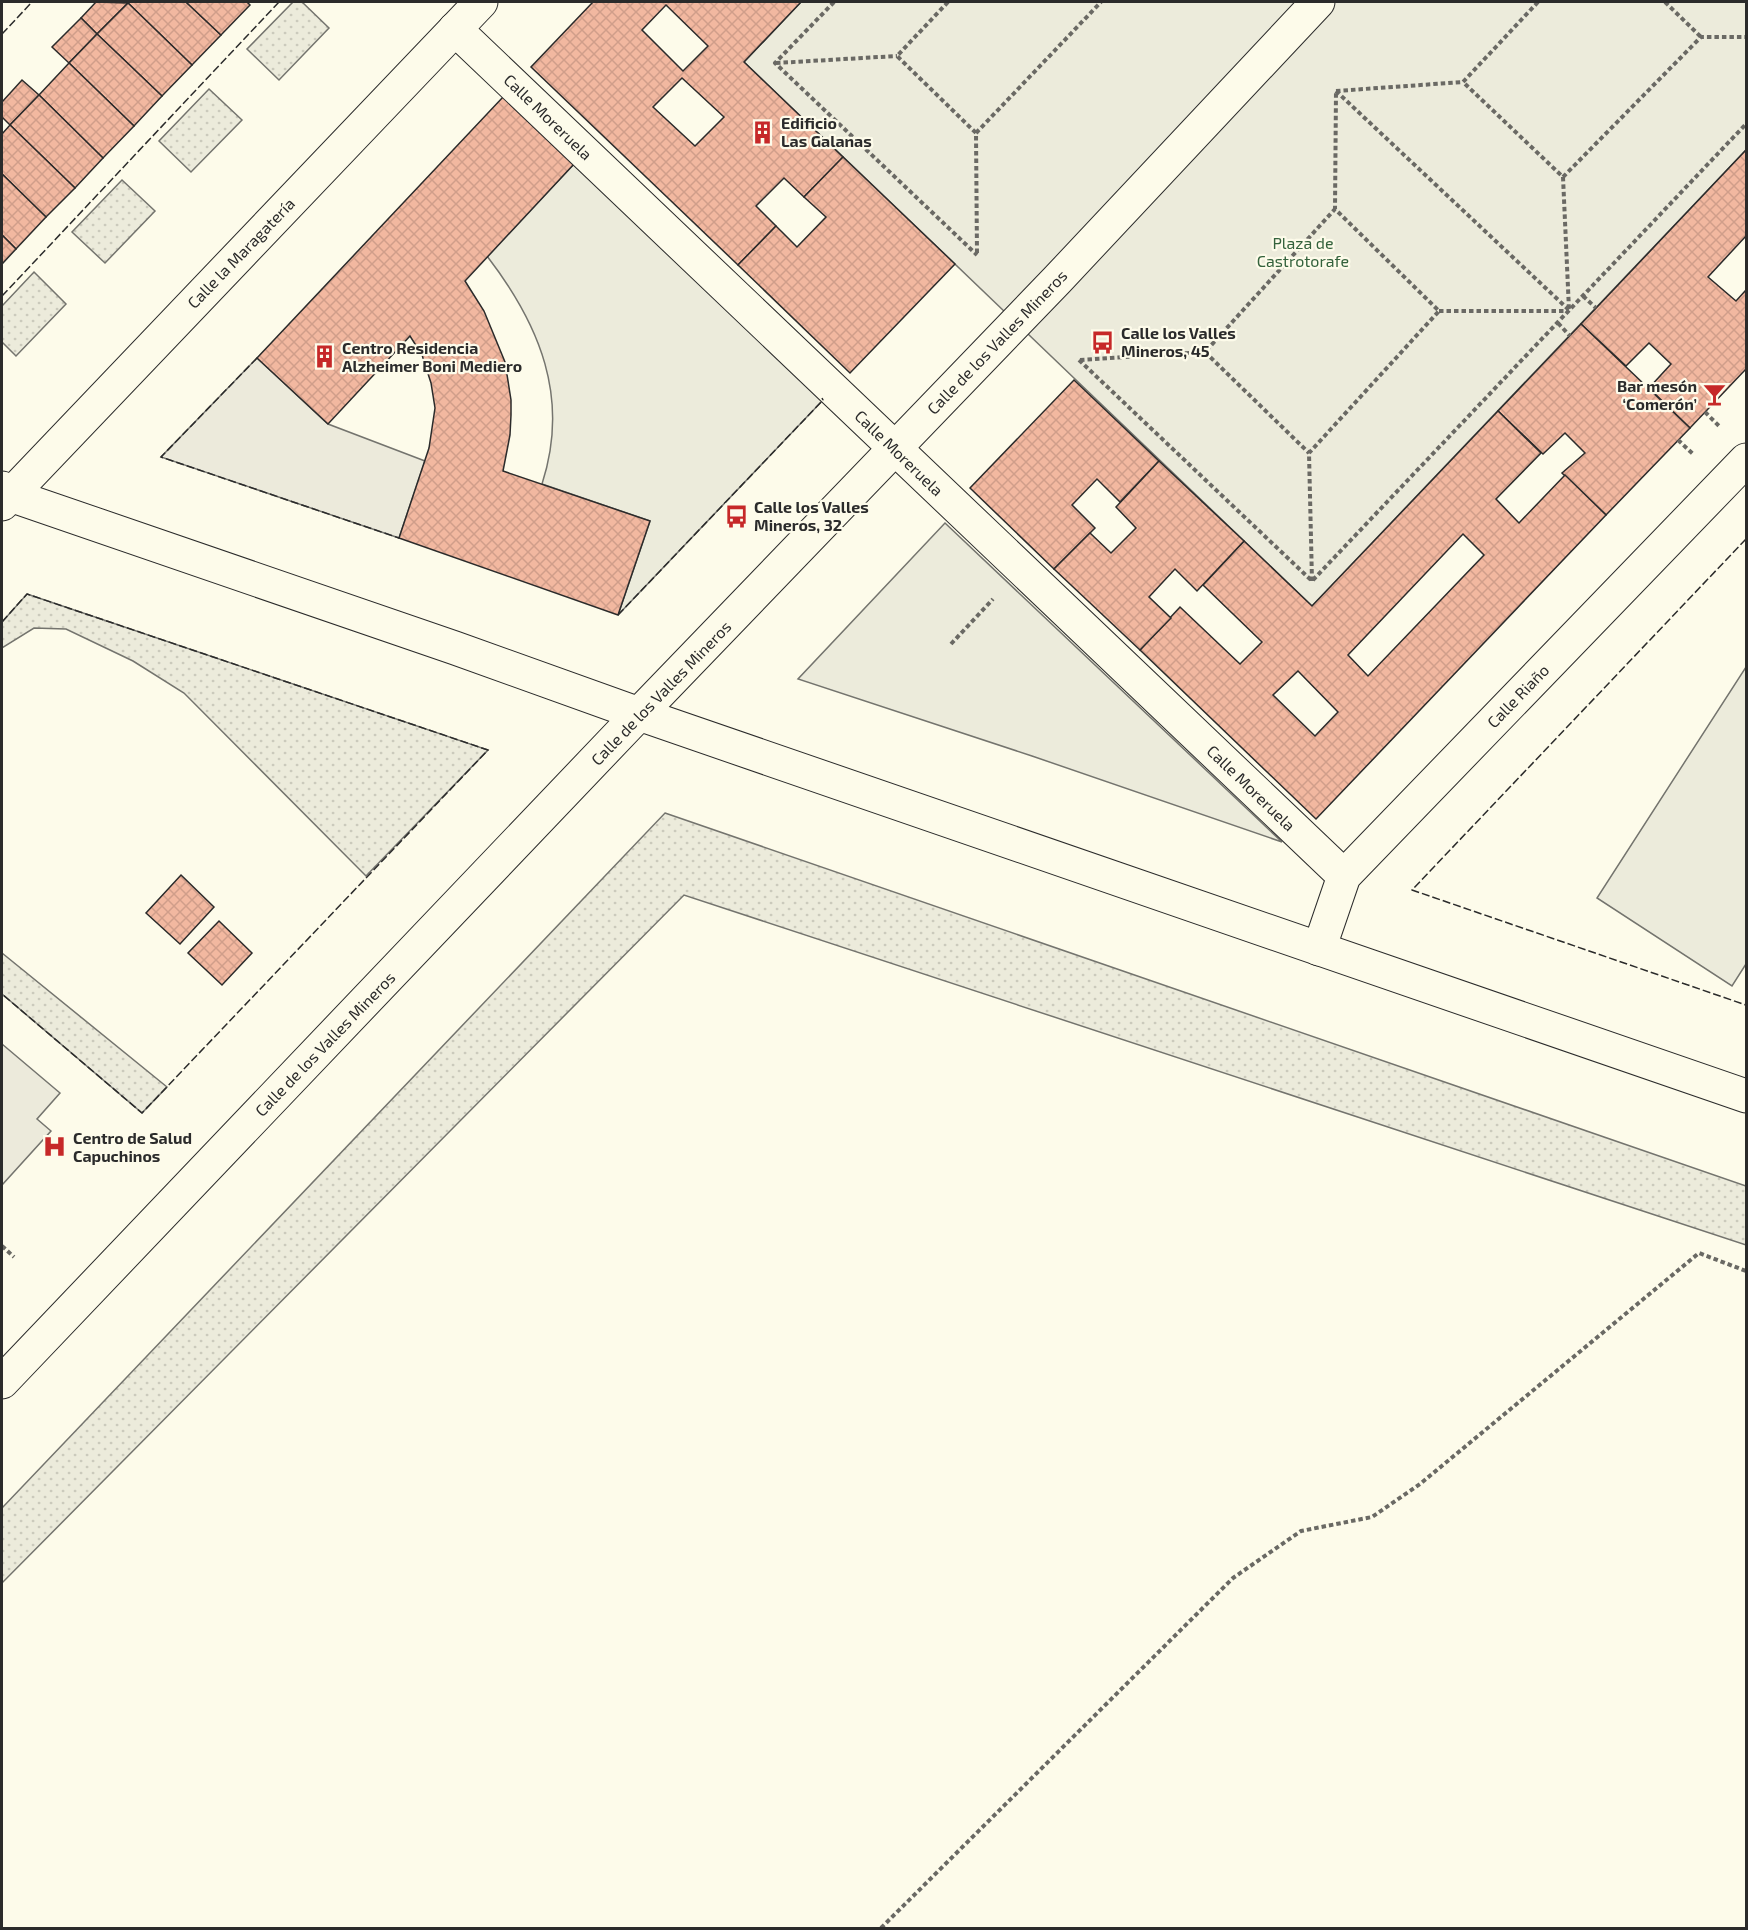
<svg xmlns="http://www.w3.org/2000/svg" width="1748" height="1930" font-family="'Exo 2',sans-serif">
  <defs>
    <pattern id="grass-dots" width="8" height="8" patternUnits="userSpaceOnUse" patternTransform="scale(1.5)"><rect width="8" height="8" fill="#ecebdb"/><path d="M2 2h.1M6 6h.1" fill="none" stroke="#cbcabc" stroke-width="1.8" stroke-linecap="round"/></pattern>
    <pattern id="building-cross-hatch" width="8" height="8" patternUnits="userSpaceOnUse" patternTransform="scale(1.5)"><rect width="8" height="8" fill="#f2b8a0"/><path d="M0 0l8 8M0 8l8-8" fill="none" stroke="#d09e8a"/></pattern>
  </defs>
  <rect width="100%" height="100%" fill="#fdfbea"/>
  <g fill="url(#grass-dots)" stroke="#74746e" stroke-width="1.5">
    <path d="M293,2h9l27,26 -50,52 -32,-31z"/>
    <path d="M209,89l33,31 -51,52 -32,-31z"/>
    <path d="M122,180l33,31 -50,52 -33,-31z"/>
    <path d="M34,272l32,32 -50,52 -14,-14v-36z"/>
    <path d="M27,594l461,156 -122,126 -182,-183 -51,-32 -67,-32 -32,-1 -32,20v-26z"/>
    <path d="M665,813l1081,373v59l-1062,-350 -682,688v-75z"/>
    <path d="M2,953l165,134 -25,26 -140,-119z"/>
  </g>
  <g fill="#ecebdb" stroke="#74746e" stroke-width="1.5">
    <path d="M801,2h945v148l-434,456 -568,-544z"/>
    <path d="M574,164l249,236 -205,215 32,-94 -108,-37c28,-86 -2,-159 -55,-228z"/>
    <path d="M945,523l337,319 -250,-86 -234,-77z"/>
    <path d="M1746,667v297l-14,22 -135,-88z"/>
  </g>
  <g fill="#eceadb" stroke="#74746e" stroke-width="1.5">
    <path d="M257,358l71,66 97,37 -26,77 -238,-81z"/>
    <path d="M2,1044l58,49 -23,26 14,12 -49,54z"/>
  </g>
  <g fill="url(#building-cross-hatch)" stroke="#2b2b2b" stroke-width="1.5" fill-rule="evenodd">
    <path d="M96,2l32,1 -31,31 -16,-16z"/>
    <path d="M129,2h57l35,33 -29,30 -64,-62z"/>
    <path d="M186,2h61l3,3 -29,30z"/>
    <path d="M593,2h208l-57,60 99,95 -39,40 -20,-19 -28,28 20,20 -38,39 -207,-198zM666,5l42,41 -25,25 -41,-41zM682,78l42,39 -29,29 -42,-39z"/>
    <path d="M128,3l64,62 -30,31 -65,-62z"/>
    <path d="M81,18l16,16 -28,29 -17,-16z"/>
    <path d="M97,34l65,62 -28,30 -65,-63z"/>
    <path d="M69,63l65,63 -31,32 -64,-63z"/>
    <path d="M22,80l17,15 -29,30 -8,-8v-15z"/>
    <path d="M39,95l64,63 -28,30 -65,-63z"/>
    <path d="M503,97l71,67 -109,117 19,30 21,51 6,38v15l-1,20 -7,36 147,50 -32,94 -219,-77 30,-90 6,-40 -4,-25 -9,-28 -12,-19 -82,88 -71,-66z"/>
    <path d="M10,125l65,63 -29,29 -44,-43v-40z"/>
    <path d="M1746,150v86l-38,41 28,24 10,-11v79l-56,59 -41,-40 22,-24 -22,-21 -23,23 -45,-42z"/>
    <path d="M843,157l112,107 -105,109 -112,-108 38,-39 21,21 29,-30 -22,-20z"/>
    <path d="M2,174l44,43 -30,32 -14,-14z"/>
    <path d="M2,235l14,14 -14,15z"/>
    <path d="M1581,324l109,104 -84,87 -44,-42 23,-20 -20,-20 -22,21 -45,-43z"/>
    <path d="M1074,380l85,81 -39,41 -23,-23 -25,26 23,23 -41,41 -84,-81z"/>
    <path d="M1498,411l43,42 -45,46 23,24 46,-48 41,40 -290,304 -176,-169 40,-43 60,57 22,-22 -59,-57 41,-44 68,65zM1463,534l21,21 -116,121 -20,-21zM1298,671l40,41 -23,24 -42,-41z"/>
    <path d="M1159,461l85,80 -47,50 -22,-22 -26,28 22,21 -31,32 -86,-81 36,-36 21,20 25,-25 -20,-21z"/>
    <path d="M181,875l33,32 -34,37 -34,-31z"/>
    <path d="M219,921l33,32 -30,32 -34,-32z"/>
  </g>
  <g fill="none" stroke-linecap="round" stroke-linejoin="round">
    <defs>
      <g id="pedestrian">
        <path d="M455,29l889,847"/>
        <path d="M1319,949l25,-73 402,-416"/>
      </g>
      <g id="minor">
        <path d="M2,488l8,7 445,153 184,66 418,-434 261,-278"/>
        <path d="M2,504l479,-502"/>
      </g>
      <path id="secondary" d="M2,1382l637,-668 1107,382"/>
    </defs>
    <use href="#pedestrian" stroke="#2b2b2b" stroke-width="35"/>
    <use href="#minor" stroke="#2b2b2b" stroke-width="35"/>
    <use href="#secondary" stroke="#2b2b2b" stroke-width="35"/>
    <g stroke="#6a6964" stroke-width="4" stroke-dasharray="4.5 3" stroke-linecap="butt">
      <path d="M834,2l-59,61 202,192"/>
      <path d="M948,2l-51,54 79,77 1,121"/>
      <path d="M1538,2l-75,80 100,95 6,133"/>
      <path d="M1665,2l36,35"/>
      <path d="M776,63l121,-7"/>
      <path d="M1336,91l233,219"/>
      <path d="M1336,91l127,-9"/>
      <path d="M976,133l125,-131"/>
      <path d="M1563,177l138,-140h45"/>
      <path d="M1583,296l13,12"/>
      <path d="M1439,311h129"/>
      <path d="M1558,323l12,13"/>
      <path d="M1205,352l104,101"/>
      <path d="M1079,360l233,221 434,-457"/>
      <path d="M1080,360l125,-8 130,-143"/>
      <path d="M1705,412l15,15"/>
      <path d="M1678,440l15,14"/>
      <path d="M1312,581l-3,-128 130,-142 -104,-102 1,-118"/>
      <path d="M951,644l42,-45"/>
      <path d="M2,1246l12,11"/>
      <path d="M881,1928l352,-350 68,-47 71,-14 48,-33 279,-231 47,18"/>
    </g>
    <use href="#pedestrian" stroke="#fdfbea" stroke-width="33"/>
    <use href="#minor" stroke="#fdfbea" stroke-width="33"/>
    <use href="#secondary" stroke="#fdfbea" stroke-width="33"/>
    <g stroke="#2b2b2b" stroke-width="1.5" stroke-dasharray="8 3" stroke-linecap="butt">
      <path d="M2,34l30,-32"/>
      <path d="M2,296l277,-294"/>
      <path d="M257,358l-96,99 238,81"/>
      <path d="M1746,539l-334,351 334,115"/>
      <path d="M618,615l205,-215 -1,-2"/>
      <path d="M2,622l25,-28 461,156 -346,363 -140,-119"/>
    </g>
  </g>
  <defs>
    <symbol id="building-bare" viewBox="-9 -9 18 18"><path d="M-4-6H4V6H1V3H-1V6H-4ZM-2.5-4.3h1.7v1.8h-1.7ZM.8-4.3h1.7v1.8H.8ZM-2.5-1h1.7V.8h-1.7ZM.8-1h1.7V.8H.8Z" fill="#c62828" stroke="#fdfbea" stroke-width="2.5" paint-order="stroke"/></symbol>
    <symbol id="bus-bare" viewBox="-9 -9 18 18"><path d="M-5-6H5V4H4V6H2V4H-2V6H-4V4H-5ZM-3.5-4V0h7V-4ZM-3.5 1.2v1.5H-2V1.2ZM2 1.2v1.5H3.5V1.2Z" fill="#c62828" stroke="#fdfbea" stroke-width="2.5" paint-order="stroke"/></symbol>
    <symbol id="bar-bare" viewBox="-9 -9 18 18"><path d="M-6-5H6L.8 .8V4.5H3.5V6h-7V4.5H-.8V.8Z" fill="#c62828" stroke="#fdfbea" stroke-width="2.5" paint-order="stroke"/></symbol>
    <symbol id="hospital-bare" viewBox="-9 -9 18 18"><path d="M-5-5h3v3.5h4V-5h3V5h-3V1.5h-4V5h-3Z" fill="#c62828" stroke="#fdfbea" stroke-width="2.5" paint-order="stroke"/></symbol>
  </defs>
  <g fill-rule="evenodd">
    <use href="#building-bare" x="746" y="116" width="33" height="33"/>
    <use href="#bus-bare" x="1086" y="326" width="33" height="33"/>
    <use href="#building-bare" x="308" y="340" width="33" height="33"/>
    <use href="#bar-bare" x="1698" y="378" width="33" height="33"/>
    <use href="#bus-bare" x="720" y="500" width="33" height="33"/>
    <use href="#hospital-bare" x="38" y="1130" width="33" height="33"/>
  </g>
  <g text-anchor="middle" stroke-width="4.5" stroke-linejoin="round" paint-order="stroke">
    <g font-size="16" fill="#2b2b2b" stroke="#fdfbea">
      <text transform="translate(548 117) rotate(44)" y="6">Calle Moreruela</text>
      <text transform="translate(241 253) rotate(-46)" y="6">Calle la Maragatería</text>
      <text transform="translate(997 342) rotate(-46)" y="6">Calle de los Valles Mineros</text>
      <text transform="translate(899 453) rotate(44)" y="6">Calle Moreruela</text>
      <text transform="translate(661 693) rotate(-46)" y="6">Calle de los Valles Mineros</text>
      <text transform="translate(1518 696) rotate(-46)" y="6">Calle Riaño</text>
      <text transform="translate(1251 788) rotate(44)" y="6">Calle Moreruela</text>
      <text transform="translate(325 1044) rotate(-46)" y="6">Calle de los Valles Mineros</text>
    </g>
    <g font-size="16" font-weight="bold" fill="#2b2b2b" stroke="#fdfbea" text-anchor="start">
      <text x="781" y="129">Edificio<tspan x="781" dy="18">Las Galanas</tspan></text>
      <text x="1121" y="339">Calle los Valles<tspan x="1121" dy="18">Mineros, 45</tspan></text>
      <text x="342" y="354">Centro Residencia<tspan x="342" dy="18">Alzheimer Boni Mediero</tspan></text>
      <text x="1697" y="392" text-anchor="end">Bar mesón<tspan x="1697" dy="18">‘Comerón’</tspan></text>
      <text x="754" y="513">Calle los Valles<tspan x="754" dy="18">Mineros, 32</tspan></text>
      <text x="73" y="1144">Centro de Salud<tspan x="73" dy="18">Capuchinos</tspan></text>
    </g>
    <g font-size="16" fill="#34623c" stroke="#fdfbea">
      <text x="1303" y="249">Plaza de<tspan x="1303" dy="18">Castrotorafe</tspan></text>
    </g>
  </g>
  <rect width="1748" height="1930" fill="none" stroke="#2b2b2b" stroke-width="6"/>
</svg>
